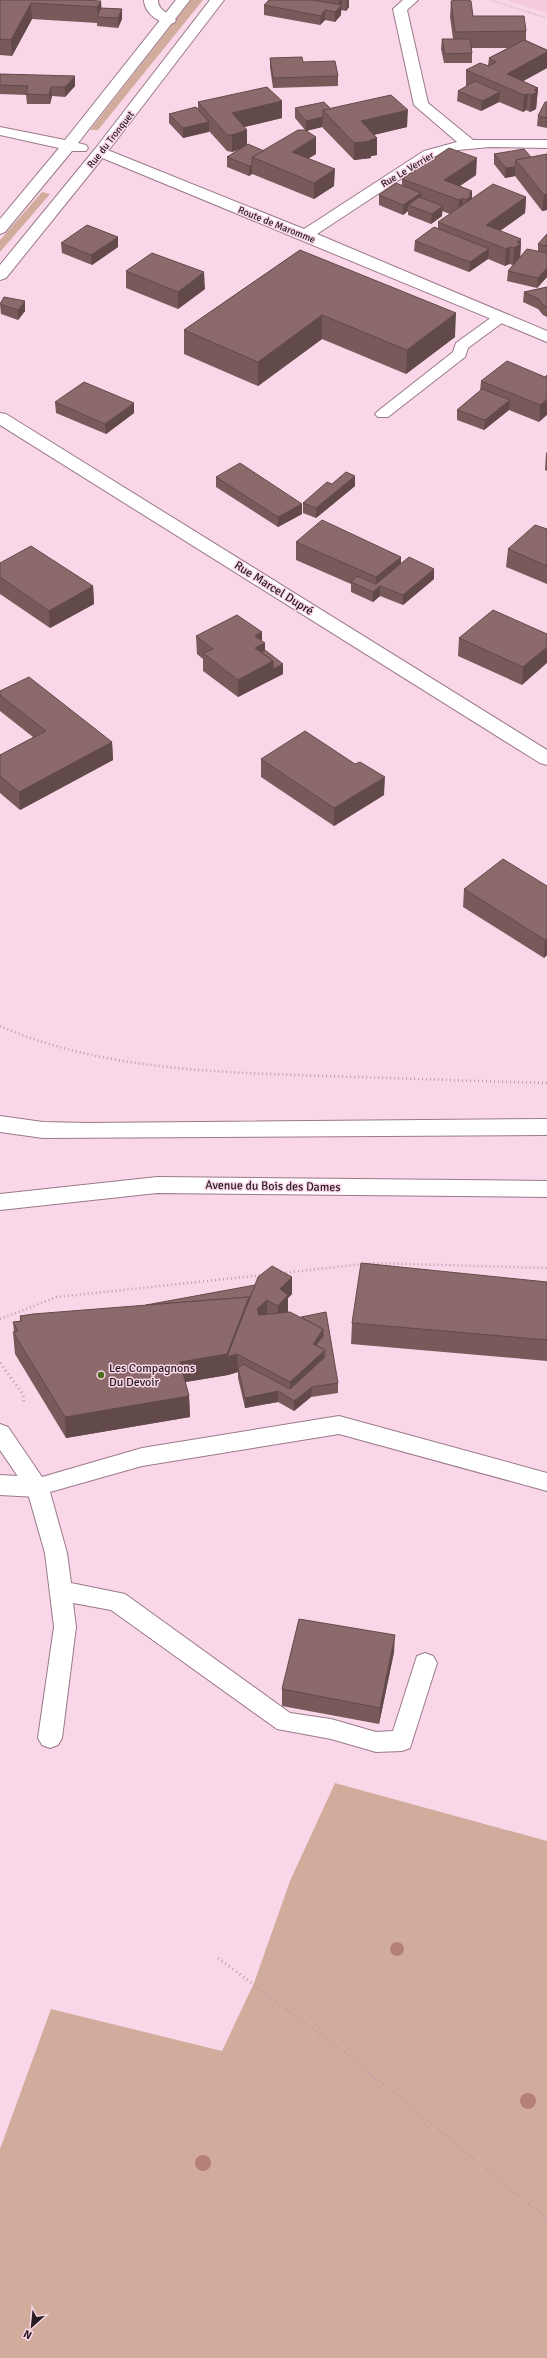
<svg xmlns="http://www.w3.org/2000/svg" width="547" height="2358" font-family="Signika,sans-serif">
  <rect width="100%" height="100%" fill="#fad7e8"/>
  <path fill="#f5cadf" d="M505,0h42v13z"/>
  <g fill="#d1ac9d">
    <path d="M191,0h12l-105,130h-8z"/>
    <path d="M42,192l8,2 -50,58v-12z"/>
    <path d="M335,1783l212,58v517h-547v-209l51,-140 171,42 32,-68 36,-102z"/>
  </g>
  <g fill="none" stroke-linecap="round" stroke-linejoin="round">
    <defs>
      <g id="lane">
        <path d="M501,313l7,4 -2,3 -38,28 -3,9 -77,60h-10l-3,-3 3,-3 75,-59 3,-9 40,-29z"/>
        <path d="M339,1416l208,57v18l-208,-57 -197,32 -92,26 17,61 4,30 54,11 165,119 41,6 45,13 17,-1 24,-75 8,-3 8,3 4,7 -27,85 -8,3 -26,1 -45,-13 -54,-10 -166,-119 -38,-7 3,24 -14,111 -4,7 -8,3 -8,-3 -4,-7 16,-111 -9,-74 -18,-63 -27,-40v-26l8,3 34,50 100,-29z"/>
      </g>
      <g id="street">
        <path d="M144,0h14c0,12 12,12 18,20l-2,3c-13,3 -30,-10 -30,-23z"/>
        <path d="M403,0h15l-11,10 21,93 45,37h74v8l-57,-1 -32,3 -24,7 -117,77 230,97v11l-452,-187 -2,-3 2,-3h10l199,80 120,-78 33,-9 -43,-37 -21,-96z"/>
        <path d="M0,413l6,1 541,336v15l-7,-2 -540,-338z"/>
        <path d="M0,1475l37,2 9,3 3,7 -3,7 -9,3 -37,-2z"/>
      </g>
      <g id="secondary">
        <path d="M176,0h14l-112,143 8,2 2,3 -2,3h-14l-67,81 -5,2v-15l59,-71 -59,-13v-8l65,13z"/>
        <path d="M210,0h14l-119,155 -99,123 -6,2v-15l95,-116z"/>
      </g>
      <g id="highway">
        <path d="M0,1116l43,6 44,1 460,-4v16l-504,3 -43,-6z"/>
        <path d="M157,1177l390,4v16l-390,-4 -157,17v-16z"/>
      </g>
    </defs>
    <use href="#lane" stroke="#9a7989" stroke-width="2"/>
    <use href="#street" stroke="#9a7989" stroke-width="2"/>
    <use href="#secondary" stroke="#9a7989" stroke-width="2"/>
    <use href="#highway" stroke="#9a7989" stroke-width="2"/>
    <path stroke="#ba9eac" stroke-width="2" stroke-dasharray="0.5 2" stroke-linecap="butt" d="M490,0l57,18"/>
    <g stroke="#ba9eac" stroke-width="2.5" stroke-dasharray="1 3" stroke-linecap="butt">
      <path d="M0,1026c101,44 215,46 323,50 75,2 149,5 224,7"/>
      <path d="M282,1273l91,-10 174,5"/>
      <path d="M0,1319l57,-22 206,-22"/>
    </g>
    <g stroke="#ba9eac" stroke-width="3" stroke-dasharray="1 3.5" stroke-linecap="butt">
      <path d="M0,1363l23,31 1,11"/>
      <path d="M218,1958l126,94 203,167"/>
    </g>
    <use href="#lane" fill="#fff" fill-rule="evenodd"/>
    <use href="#street" fill="#fff" fill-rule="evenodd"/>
    <use href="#secondary" fill="#fff" fill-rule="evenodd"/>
    <use href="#highway" fill="#fff" fill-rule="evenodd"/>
  </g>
  <g fill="#b58076">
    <circle cx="397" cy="1949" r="7"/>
    <circle cx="528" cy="2101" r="8"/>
    <circle cx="203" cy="2163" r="8"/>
  </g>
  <g fill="#785a5b">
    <path d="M0,0h82l19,8 21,1v10l-4,9 -21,-2v-3l-65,-4 -20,37 -12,-1z"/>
    <path d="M269,0h80v7l-3,4 -5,-1v5l-6,7 -10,-2 -5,5 -56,-10v-10z"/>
    <path d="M451,1l22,15 53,15v9l21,10v18l-24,13 15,7 -2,21 -6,3 -4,-2 -3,2 -24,-10 -18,9 -24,-10 1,-10 8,-4v-17l21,-4 1,-1 1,-7 19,-10h-37l1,5v10h-28l-3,-14 1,-10h11l-3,-22z"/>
    <path d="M270,58l68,18v10l-65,2 -3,-21z"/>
    <path d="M0,74l75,12 -10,11 -13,-1 -2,8h-23l-1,-9 -26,-1z"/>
    <path d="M282,101v17l-38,9 3,3v15l17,6 52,-14v17l-8,4 26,28 -20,13 -62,-25 -3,2 -22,-9v-10l13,-8 -8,3 -5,-1 -18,-20 -26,7 -14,-15v-9l29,-4v-8z"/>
    <path d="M547,102v26l-10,-2 1,-10z"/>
    <path d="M295,108l36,1 76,18 -33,8 3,3v17l-6,1v2l-17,2 -32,-33 -16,4 -11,-13z"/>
    <path d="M494,154l37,3 16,-3v57v-1l-5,1 -27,-35 -10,2 -11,-14z"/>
    <path d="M476,175l-16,11 12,5v8l54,-2 -1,16 -25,18 21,12 -1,14 18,-6v-7l9,-10v43l-10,11 -30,-7 1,-10 5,-6 -4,-1 -4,2 -17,-7 -19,13 -55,-21 1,-10 23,-12v-7l12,-8 -8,-3v5l-11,8 -23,-9v-4l-5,4 -24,-10v-10l23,-9v-7z"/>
    <path d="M61,243l57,4 -26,18 -30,-12z"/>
    <path d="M300,250l155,87 -49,37 -84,-35 -64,47 -74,-32v-24z"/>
    <path d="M126,271l79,18 -27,20 -52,-21z"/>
    <path d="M547,287v30l-4,-2 -5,-6 -15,-7 1,-10z"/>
    <path d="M0,304l25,7 -7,9 -17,-6z"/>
    <path d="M545,377l-6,45 -30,-12 -25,20 -27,-10v-10l23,-19 1,-10z"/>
    <path d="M55,402l79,1v10l-28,21 -50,-21z"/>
    <path d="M547,452v19l-2,-1 1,-17z"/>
    <path d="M355,476v10l-39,32 -13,-5v-10l29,-19z"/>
    <path d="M216,477l86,27v10l-24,13 -62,-40z"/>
    <path d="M547,529v55l-41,-17 2,-18z"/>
    <path d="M296,542l105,22 33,5v10l-31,26 -23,-9 -7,6 -22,-10v-8l-55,-24z"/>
    <path d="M0,563l93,23 1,18 -44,24 -50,-34z"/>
    <path d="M262,632v9l3,9 18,24 -45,23 -35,-26v-12l-6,-5 -1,-18z"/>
    <path d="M547,634l-25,51 -64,-29 1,-18z"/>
    <path d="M0,691l112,51 1,18 -93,50 -20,-17v-38l33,-18 -33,-26z"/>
    <path d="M261,759l123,36 -50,31 -73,-49z"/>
    <path d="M547,886v69l-3,3 -81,-51 1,-18z"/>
    <path d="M547,1282v79l-196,-17 1,-21z"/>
    <path d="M292,1294l-4,4v14l50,71v10l-27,4 -17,14 -16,-9 -33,6 -7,-30v-6l-10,3 -43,7 4,14 1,21 -124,21 -51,-84 -2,-22h1l-1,-10 7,-1v-5z"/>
    <path d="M394,1652l-15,72 -97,-18v-17z"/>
  </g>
  <g fill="#624a4a">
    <path d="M339,0h3l-1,15 -6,7v-10l3,-3z"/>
    <path d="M347,0h2v7l-3,4z"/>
    <path d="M101,1l1,16h-4l-1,-10z"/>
    <path d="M31,3l1,16 -20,37 -1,-16z"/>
    <path d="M122,9v10l-4,9v-10z"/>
    <path d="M325,10v10l-5,5 1,-9z"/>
    <path d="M547,52v16l-38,21 -2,-15z"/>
    <path d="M75,76v10l-10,11v-10z"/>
    <path d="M51,87l1,9 -2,8 -1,-9z"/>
    <path d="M538,88l-2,21 -6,3 1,-17 3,-5z"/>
    <path d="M500,92l-1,10 -18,9 1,-10z"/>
    <path d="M528,94l-2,16 -3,2 1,-17z"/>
    <path d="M282,101v17l-50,12v-17z"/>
    <path d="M408,110l-1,17 -47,11 1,-17z"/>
    <path d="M323,117l-1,10 -16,4v-10z"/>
    <path d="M209,122v10l-26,6v-10z"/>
    <path d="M247,130v16l-15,6v-17z"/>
    <path d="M316,137v17l-24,15v-17z"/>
    <path d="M377,138v17l-6,1v2l-17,2v-17z"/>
    <path d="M477,158l-1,17 -30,20 -2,-15z"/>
    <path d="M252,165v9l-3,2v-10z"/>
    <path d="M515,167v9l-10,2 1,-10z"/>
    <path d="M335,169l-1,17 -20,13v-16z"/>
    <path d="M472,191l-1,21 -6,5 1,-17 3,-6z"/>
    <path d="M421,193l-1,9 -12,3v6l-5,4v-10z"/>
    <path d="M547,194v16l-5,1 2,-16z"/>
    <path d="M526,197l-1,16 -39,28v-16z"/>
    <path d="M463,198l-1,17 -4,2 1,-17z"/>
    <path d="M443,206l-1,10 -11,8 1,-10z"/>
    <path d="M118,237v10l-26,18 -1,-10z"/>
    <path d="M521,239l-1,22 -7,4 1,-17 3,-6z"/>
    <path d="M510,247l-1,17 -4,2 1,-17z"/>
    <path d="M489,249l-1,10 -19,13 1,-10z"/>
    <path d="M547,268v9l-10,11 1,-10z"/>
    <path d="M204,272l1,17 -27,20v-17z"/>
    <path d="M25,301v10l-7,9v-10z"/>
    <path d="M456,313l-1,24 -49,37 1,-24z"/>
    <path d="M322,315v24l-64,47v-24z"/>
    <path d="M547,399v16l-8,7 1,-17z"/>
    <path d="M510,400l-1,10 -25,20 1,-10z"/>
    <path d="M134,403v10l-28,21 -1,-10z"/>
    <path d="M355,476v10l-39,32v-10z"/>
    <path d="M302,504v10l-24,13v-10z"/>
    <path d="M401,557v17l-21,12v10l-7,6v-10l3,-3v-12z"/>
    <path d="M434,569v10l-31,26v-10z"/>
    <path d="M93,586l1,18 -44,24 -1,-17z"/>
    <path d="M262,632v12l3,-1v17l-10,-5v-19z"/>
    <path d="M547,647v16l-25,22 1,-18z"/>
    <path d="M273,661l10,3v10l-45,23v-17z"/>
    <path d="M112,742l1,18 -93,50 -1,-18z"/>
    <path d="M385,777l-1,18 -50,31v-18z"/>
    <path d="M547,939v16l-3,3 1,-18z"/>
    <path d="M292,1277v17l-4,4v14l-10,12v-18l2,-17z"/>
    <path d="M258,1295l-21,59 1,18 -10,3 -48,8v-21l69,-65z"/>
    <path d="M267,1300v18l-10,8v-17z"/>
    <path d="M323,1329v17l-5,7 -5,-9z"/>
    <path d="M325,1350l-1,17 -34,31v-16z"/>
    <path d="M312,1387l-1,10 -17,14v-10z"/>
    <path d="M278,1391v11l-33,6v-10z"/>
    <path d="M189,1396l1,21 -124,21 -1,-21z"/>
    <path d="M395,1635l-1,17 -15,72 1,-16z"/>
  </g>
  <g fill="#8c696a" stroke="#624a4a">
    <path d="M0,0h82l19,1 -4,6 -66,-4 -20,37 -11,-1z"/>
    <path d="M269,0h43l30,5 -7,7 -10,-2 -4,6 -57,-11z"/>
    <path d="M457,0h11l3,1 2,15h51l2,15 -71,1 -4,-31z"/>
    <path d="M101,8l21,1 -4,9 -21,-1z"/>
    <path d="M442,39h28l2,14 -27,1z"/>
    <path d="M524,40l23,10v2l-40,22 31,14 -4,2 4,2 -7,3 -3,-1 -4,1 -58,-25 14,-7 9,3 7,-4 -7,-4z"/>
    <path d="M302,57l1,5 32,-1 3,15 -65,2 -3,-20z"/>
    <path d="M0,74l75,2 -10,11h-14l-2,8 -23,-1 2,-8 -28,-1z"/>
    <path d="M475,81l25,11 -18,9 -24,-10z"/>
    <path d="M267,87l15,14 -50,12 15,17 -15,5h-5l-29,-33z"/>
    <path d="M391,95l17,15 -47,11 16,17 -7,2 1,1 -17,2 -31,-33z"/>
    <path d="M324,102l7,7 -8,1v7l-17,4 -11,-13z"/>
    <path d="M545,102h2v16l-9,-2z"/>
    <path d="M196,107l13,15 -26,6 -14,-14z"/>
    <path d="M298,130h7l11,7 -24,15 43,17 -21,14 -62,-26z"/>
    <path d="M248,144l16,7 -12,6v8l-3,1 -22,-9z"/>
    <path d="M449,148l28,10 -33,22 28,11 -3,3 3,1 -6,5 -3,-2 -4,2 -57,-21z"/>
    <path d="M524,149l7,8 -15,3 -1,7 -9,1 -12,-14z"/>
    <path d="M547,154v40l-3,1 -28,-35z"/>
    <path d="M396,183l25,10 -18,12 -24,-10z"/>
    <path d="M493,184l33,13 -40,28 35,14 -4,3 4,2 -7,4 -4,-1 -4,2 -68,-27z"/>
    <path d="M419,197l24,9 -11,8 -24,-9z"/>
    <path d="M87,225l31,12 -27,18 -30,-12z"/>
    <path d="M434,227l55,22 -19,13 -55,-21z"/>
    <path d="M547,234v12l-9,-2z"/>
    <path d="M527,249l20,4v15l-9,10 -30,-7z"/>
    <path d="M300,250l156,63 -49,37 -85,-35 -64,47 -74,-32z"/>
    <path d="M152,253l52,19 -26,20 -52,-21z"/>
    <path d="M547,287v20l-4,-2 -4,-6 -15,-7z"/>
    <path d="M4,297l21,4 -7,9 -18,-6z"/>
    <path d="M507,361l38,16 2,-2v24l-7,6 -59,-24z"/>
    <path d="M84,382l50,21 -29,21 -50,-22z"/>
    <path d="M482,389l28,11 -25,20 -28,-10z"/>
    <path d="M240,463l62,41 -24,13 -62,-40z"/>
    <path d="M346,472l9,4 -39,32 -13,-5 24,-21 5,2z"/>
    <path d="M322,520l79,37 -25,20 -80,-35z"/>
    <path d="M535,525l12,4v37l-39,-17z"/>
    <path d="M31,546l62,40 -44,25 -49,-34v-14z"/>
    <path d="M409,557l25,12 -31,26 -23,-9 -7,6 -22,-10 6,-6 19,8z"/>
    <path d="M493,610l54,24v13l-24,20 -64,-29z"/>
    <path d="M237,615l25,17 -7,4 10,7 -10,5 18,13 -35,19 -35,-27 10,-4 -17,-13z"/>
    <path d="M265,650l18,14 -10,5v-8l-12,-9z"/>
    <path d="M29,677l83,65 -93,50 -19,-16v-21l46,-24 -46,-36v-4z"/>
    <path d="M305,731l50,33 5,-2 25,15 -51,31 -73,-49z"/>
    <path d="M503,859l44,27v53l-2,1 -81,-51z"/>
    <path d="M361,1263l186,19v58l-195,-17z"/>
    <path d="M272,1266l20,11 -12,12 8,6 -10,11 -11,-6 -10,9 2,6 31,-3 33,17 -10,15 12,6 -35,32 -53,-28 -10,3 31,-80z"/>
    <path d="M255,1285l-6,15v-3l-103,8z"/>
    <path d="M249,1297l-22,57 -47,8 9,34 -124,21 -52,-85 5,-1 -5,-9 9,-1 -2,-5 13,-2z"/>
    <path d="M326,1312l12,71 -26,4 -18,14 -16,-10 -33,7 -7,-30 5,-4 47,25 35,-32v-7l-9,-5 7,-9v-7l-22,-12z"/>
    <path d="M299,1619l96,16 -15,73 -98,-19z"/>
  </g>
  <circle fill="#4d6b20" stroke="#fad7e8" stroke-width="1.5" cx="101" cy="1375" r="4"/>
  <g text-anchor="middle" stroke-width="3" stroke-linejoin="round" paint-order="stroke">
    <g font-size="10" fill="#281b22" stroke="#fad7e8">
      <text transform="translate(110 139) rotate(-52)" y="4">Rue du Tronquet</text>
      <text transform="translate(407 169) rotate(-31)" y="4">Rue Le Verrier</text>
      <text transform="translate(277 224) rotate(22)" y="4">Route de Maromme</text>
    </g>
    <g font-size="12" fill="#281b22" stroke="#fad7e8">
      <text transform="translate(274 588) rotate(32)" y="4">Rue Marcel Dupré</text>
      <text transform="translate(273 1186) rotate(1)" y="4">Avenue du Bois des Dames</text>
    </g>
    <g font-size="12" fill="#281b22" stroke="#fad7e8" text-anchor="start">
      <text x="109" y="1372">Les Compagnons<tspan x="109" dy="14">Du Devoir</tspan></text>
    </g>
  </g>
  <g transform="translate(32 2326) rotate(207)" stroke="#fad7e8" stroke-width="3" paint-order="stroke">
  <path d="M0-3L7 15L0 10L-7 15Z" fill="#281b22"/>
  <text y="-6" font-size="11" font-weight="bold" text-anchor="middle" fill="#281b22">N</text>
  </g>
</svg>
